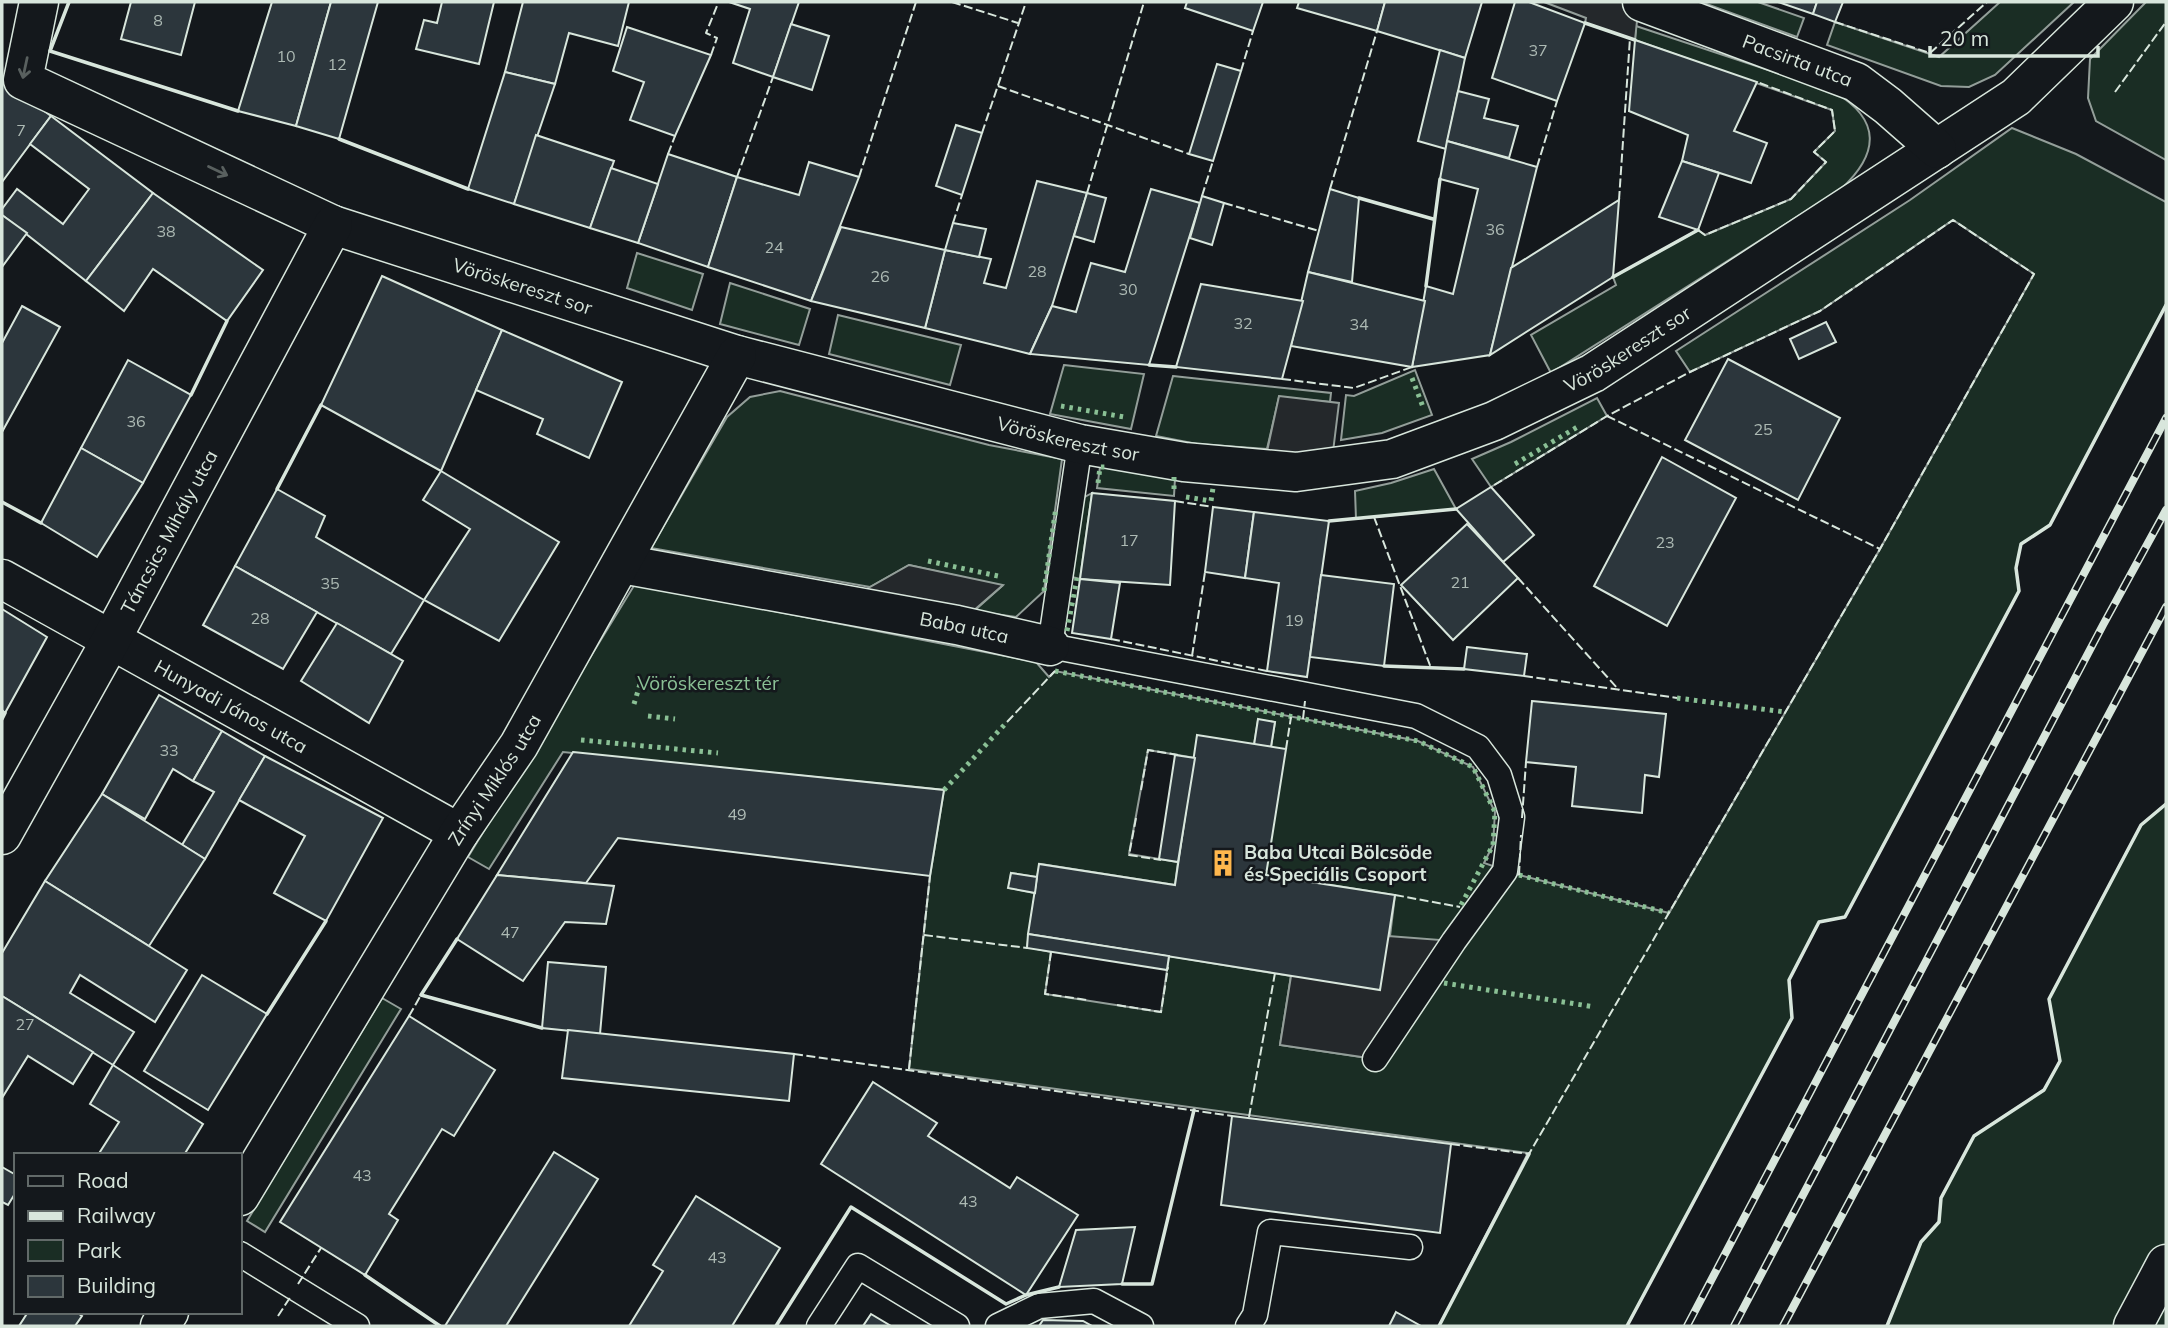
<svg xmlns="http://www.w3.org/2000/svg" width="2168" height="1328" font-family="Mulish,sans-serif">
  <rect width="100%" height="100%" fill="#14181c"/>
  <g fill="#1a2d24" stroke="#939e99" stroke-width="2" fill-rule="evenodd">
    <path d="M1701,2h57l46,16 -7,19z"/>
    <path d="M2000,2h74l-79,73 -26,12 -28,-1 -114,-41 8,-23 104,35z"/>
    <path d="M2146,2h20v158l-70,-39 -8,-23 2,-39z"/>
    <path d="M1636,26l198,66c48,28 45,62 7,97l-290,184 -20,-38 85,-50 -3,-8 85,-47 7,5 86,-36 35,-37 -12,-10 21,-21 -3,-21 -197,-70z"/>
    <path d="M2012,128l64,26 90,48v103l-116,220 -29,19 -5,24 3,23 -174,326 -26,5 -30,58 3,38 -165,308h-188l89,-173 -619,-84 21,-193 14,-86 -381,-38 -74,117 -21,-12 167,-273 401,78 13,15 6,-6 363,70 55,26 22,45 -2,33 -9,18 35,12 150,38 211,-364 154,-275 -81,-54 -133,91 -130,61 -14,-21 234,-151zM1258,720l17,2 -4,25 -5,128 129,20 -20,164 -95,-14 11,-69 -122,-20 -8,56 -116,-18 6,-42 -24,-5 8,-54 -26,-5 2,-15 26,4 3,-13 135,21 3,-23 -49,-8 19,-104 47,8 59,-13z"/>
    <path d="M637,253l66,21 -11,36 -65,-22z"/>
    <path d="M730,283l80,26 -11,36 -79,-21z"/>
    <path d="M838,315l123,30 -11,40 -121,-31z"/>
    <path d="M1064,365l80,9 -13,55 -81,-15z"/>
    <path d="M1415,370l17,45 -50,18 -41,7 5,-45 8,1z"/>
    <path d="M1173,376l158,17 -1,9 -51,-5 -12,52 -70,-5 -41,-8z"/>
    <path d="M780,391l209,54 73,14 -18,132 -28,26 -42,-6 28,-25 -93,-21 -39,22 -219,-39 76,-131 23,-20z"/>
    <path d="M1597,398l10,18 -116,71 -19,-28 39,-17z"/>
    <path d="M1100,467l75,11 -1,18 -77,-8z"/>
    <path d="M1434,469l22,40 -100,10 -1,-28 36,-8z"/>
    <path d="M1092,493l-12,86 -8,-2 11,-79z"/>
    <path d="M2166,804v522h-279l34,-84 18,-20 2,-24 33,-62 70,-46 16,-29 -11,-62 92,-174z"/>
    <path d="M382,998l19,11 -136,223 -18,-11z"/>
  </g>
  <g fill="#24282b" stroke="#939e99" stroke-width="2">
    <path d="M1544,2h95l-4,38 -50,-17 1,-5z"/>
    <path d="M1279,396l60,7 -8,65 -68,2z"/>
    <path d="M909,565l94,20 -46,40 -117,-21z"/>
    <path d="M1388,936l66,5 -79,118 -95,-14 11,-69z"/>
  </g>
  <g fill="#2c363c" stroke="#d8e6dc" stroke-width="2">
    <path d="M131,2h64l-14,53 -60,-16z"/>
    <path d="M272,2h59l-35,124 -58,-15z"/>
    <path d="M331,2h47l-39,137 -43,-13z"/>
    <path d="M442,2h52l-15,62 -63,-15 8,-29 13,3z"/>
    <path d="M523,2h106l-11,44 -49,-13 -14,51 -50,-12z"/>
    <path d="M729,2h70l-26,75 -40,-14 17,-54z"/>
    <path d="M1187,2h76l-10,29 -68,-23z"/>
    <path d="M1299,2h86l-8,29 -80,-23z"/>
    <path d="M1385,2h97l-17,56 -88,-27z"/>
    <path d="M1515,2h14l56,21 -28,78 -65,-23z"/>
    <path d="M1778,2h39l-4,12z"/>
    <path d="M1817,2h26l-8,20 -22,-8z"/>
    <path d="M791,24l38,12 -17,54 -39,-13z"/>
    <path d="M627,27l84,28 -36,81 -45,-16 14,-38 -31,-11z"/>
    <path d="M1635,40l122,42 -23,49 33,12 -16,40 -69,-22 6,-26 -59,-24z"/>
    <path d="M1440,50l25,8 -19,91 -28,-8z"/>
    <path d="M1217,64l24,7 -28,90 -24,-7z"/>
    <path d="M505,72l50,12 -41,120 -46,-15z"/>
    <path d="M2,80l49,36 -49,66z"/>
    <path d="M1458,91l31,8 -5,19 34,8 -9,32 -62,-17z"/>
    <path d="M51,116l102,77 -67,88 -84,-66v-6l15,-20 46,35 26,-35 -59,-45z"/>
    <path d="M956,125l26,8 -20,62 -26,-9z"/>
    <path d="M536,135l78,26 -24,67 -76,-24z"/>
    <path d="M1447,141l90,26 -47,188 -78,12 14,-81 27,8 25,-105 -38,-10z"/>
    <path d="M668,154l69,23 -29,90 -70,-24z"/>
    <path d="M1682,161l37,12 -21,57 -39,-13z"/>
    <path d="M809,162l50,15 -48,124 -103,-34 29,-90 62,18z"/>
    <path d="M611,168l47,16 -20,59 -48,-15z"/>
    <path d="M1037,181l50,12 -35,113 -22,48 -105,-26 20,-78 46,9 -7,24 22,5z"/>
    <path d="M1151,189l49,14 -51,162 -119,-11 22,-48 24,6 15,-49 34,9z"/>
    <path d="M1330,189l29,9 -7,84 -44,-10z"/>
    <path d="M153,193l110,77 -36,51 -74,-52 -29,42 -38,-30z"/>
    <path d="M1087,193l19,5 -12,44 -20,-6z"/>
    <path d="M1202,196l22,7 -12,42 -22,-7z"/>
    <path d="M1619,200l-6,77 -123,78 21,-87z"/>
    <path d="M2,215l25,18 -25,34z"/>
    <path d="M953,223l33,6 -7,28 -34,-7z"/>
    <path d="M841,227l104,23 -20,78 -114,-27z"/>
    <path d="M1308,272l117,29 -13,66 -121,-21z"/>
    <path d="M382,276l120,54 -61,141 -120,-66z"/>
    <path d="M1201,284l102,17 -21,78 -106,-12z"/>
    <path d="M22,306l38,21 -58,105v-89z"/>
    <path d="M1826,322l10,20 -37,17 -9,-20z"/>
    <path d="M502,330l120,52 -33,76 -52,-24 6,-15 -67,-29z"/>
    <path d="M1728,359l112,59 -42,82 -113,-60z"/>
    <path d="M128,360l63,35 -48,88 -62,-35z"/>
    <path d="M81,448l62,35 -46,74 -56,-34z"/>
    <path d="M1662,457l74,41 -69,128 -73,-40z"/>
    <path d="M441,471l118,71 -60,99 -75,-41 46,-71 -47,-29z"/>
    <path d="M1491,487l43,48 -31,27 -47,-53z"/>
    <path d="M277,489l48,27 -9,21 108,63 -33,54 -156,-88z"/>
    <path d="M1092,493l83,8 -5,84 -90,-6z"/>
    <path d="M1213,507l41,5 -9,66 -40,-6z"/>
    <path d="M1254,512l75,9 -22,156 -40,-6 12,-88 -34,-5z"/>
    <path d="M1467,524l51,54 -65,62 -52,-55z"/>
    <path d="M235,566l82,46 -34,57 -80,-44z"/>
    <path d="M1321,575l73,9 -10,82 -74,-9z"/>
    <path d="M1080,579l40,4 -9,56 -39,-6z"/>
    <path d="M2,609l45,28 -42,76 -3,-3z"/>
    <path d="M337,623l66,38 -34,62 -68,-42z"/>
    <path d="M1467,647l60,7 -3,22 -60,-7z"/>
    <path d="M159,695l63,36 -29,50 -20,-12 -28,50 -43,-25z"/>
    <path d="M1532,701l134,13 -7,63 -14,-2 -3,38 -70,-7 4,-39 -50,-5z"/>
    <path d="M1258,719l17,3 -4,25 -17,-2z"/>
    <path d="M222,731l43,25 -60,103 -23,-14 32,-53 -21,-11z"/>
    <path d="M1197,735l89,14 -20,126 129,20 -15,95 -352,-56 11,-70 136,21z"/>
    <path d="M573,752l371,38 -14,86 -312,-38 -32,45 -89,-8z"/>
    <path d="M1175,755l20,3 -17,104 -19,-3z"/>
    <path d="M265,756l118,62 -57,103 -52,-28 31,-57 -66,-36z"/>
    <path d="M102,794l103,65 -56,87 -104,-65z"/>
    <path d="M1011,873l26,4 -2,16 -27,-5z"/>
    <path d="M497,875l117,11 -8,38 -41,-2 -42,59 -66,-42z"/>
    <path d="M45,881l142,89 -32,52 -75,-47 -10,18 64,39 -21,33 -111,-69v-43z"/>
    <path d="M1028,934l141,22 -2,14 -140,-22z"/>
    <path d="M548,962l58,5 -6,67 -58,-6z"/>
    <path d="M202,975l65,39 -59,96 -64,-39z"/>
    <path d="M2,996l91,56 -20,32 -45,-28 -26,42z"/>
    <path d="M409,1016l86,54 -41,66 -12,-7 -53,85 9,6 -33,55 -85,-53z"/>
    <path d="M568,1030l226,24 -5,47 -227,-23z"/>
    <path d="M113,1065l90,59 -19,31h-86l21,-33 -29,-18z"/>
    <path d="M873,1082l64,41 -9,13 82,52 7,-11 61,38 -52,80 -205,-131z"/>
    <path d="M1232,1116l219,28 -11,89 -219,-28z"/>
    <path d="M554,1152l44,27 -92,147h-61z"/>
    <path d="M2,1167l14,8v17l-8,13 -6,-3z"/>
    <path d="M696,1196l84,52 -48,78h-103l34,-55 -10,-6z"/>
    <path d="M1135,1227l-13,57 -63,3 17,-57z"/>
    <path d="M28,1312h48l6,4 -7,10h-56z"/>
    <path d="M1396,1312l25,14h-32z"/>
    <path d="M871,1314l20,12h-28z"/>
    <path d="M1043,1320l40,1 9,5h-53z"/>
  </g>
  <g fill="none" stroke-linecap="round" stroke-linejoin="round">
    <defs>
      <g id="lane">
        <path d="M1080,444l-30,202 366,70 62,31 21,28 13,42 -7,54 -51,70 -79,118"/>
        <path d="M240,1254l117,72"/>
        <path d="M819,1326l39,-60 99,60"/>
        <path d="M998,1326l41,-20 55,-5 47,25"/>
        <path d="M1248,1326l7,-11 15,-83 140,15"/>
      </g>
      <g id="street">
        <path id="s1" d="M39,2l-16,78 310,145 404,130 343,89 104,18 112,10 96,-13 102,-38 99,-48 423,-276 98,-95"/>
        <path id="s2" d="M1642,2l214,80 32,24 49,43"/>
        <path id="s3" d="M622,564l335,61 93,21"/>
        <path id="s4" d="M2,579l457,254"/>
        <path id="s5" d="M2,835l109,-195 222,-415"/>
        <path id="s6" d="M240,1196l219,-363 60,-88 218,-390"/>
        <path d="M160,1326l9,-14"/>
        <path d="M2133,1326l33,-62"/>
      </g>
    </defs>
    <use href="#lane" stroke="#d8e6dc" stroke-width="27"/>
    <use href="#street" stroke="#d8e6dc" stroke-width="41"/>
    <use href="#lane" stroke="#14181c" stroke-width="24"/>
    <use href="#street" stroke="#14181c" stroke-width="38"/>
    <defs>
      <g id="rail">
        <path d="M1687,1326l479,-908"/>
        <path d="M1734,1326l369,-701 63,-115"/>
        <path d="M1783,1326l383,-719"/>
      </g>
    </defs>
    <use href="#rail" stroke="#d8e6dc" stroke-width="8"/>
    <use href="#rail" stroke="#14181c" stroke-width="5" stroke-dasharray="16" stroke-linecap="butt"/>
    <g stroke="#8ac095" stroke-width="5" stroke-dasharray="3.5 5" stroke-linecap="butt">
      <path d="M1412,378l11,29"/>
      <path d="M1061,406l63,11"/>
      <path d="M1515,464l64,-38"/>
      <path d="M1174,477v13"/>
      <path d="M1098,483l2,-16h5"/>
      <path d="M1186,497l25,4 2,-13"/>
      <path d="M928,561l70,15"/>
      <path d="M1044,591l12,-84"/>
      <path d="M1067,631l10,-53"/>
      <path d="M1055,671l363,70 55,26 22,45 -2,33 -33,62"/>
      <path d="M1677,698l108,14"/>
      <path d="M634,704l7,-23"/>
      <path d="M648,716l27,3"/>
      <path d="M581,740l137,13"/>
      <path d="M944,790l63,-68"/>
      <path d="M1519,875l150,38"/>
      <path d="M1444,983l151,24"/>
    </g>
    <g stroke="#d8e6dc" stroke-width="2" stroke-dasharray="9 3.5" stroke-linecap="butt">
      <path d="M952,2l66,21"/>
      <path d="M1835,22l95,31 57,-51"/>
      <path d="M711,55l6,-17 -11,-5 11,-27"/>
      <path d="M1241,71l12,-40"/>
      <path d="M998,86l191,68"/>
      <path d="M2115,92l51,-70"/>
      <path d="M982,133l44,-131"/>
      <path d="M668,154l7,-18"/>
      <path d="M1537,167l20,-66"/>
      <path d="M737,177l36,-100"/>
      <path d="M859,177l57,-175"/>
      <path d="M1330,189l47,-158"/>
      <path d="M1087,193l57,-191"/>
      <path d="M1202,196l11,-35"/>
      <path d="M1619,200l11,-162"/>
      <path d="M1224,203l95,28"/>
      <path d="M953,223l9,-28"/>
      <path d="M1698,230l7,5 86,-36 35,-37 -12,-10 21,-21 -3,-21 -75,-28"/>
      <path d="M1282,379l72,9 58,-21"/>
      <path d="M1607,416l273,133"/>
      <path d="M1175,501l38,6"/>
      <path d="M1374,517l57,151"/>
      <path d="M1518,578l101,112"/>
      <path d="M1111,639l156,32"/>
      <path d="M1192,656l13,-84"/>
      <path d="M1524,676l153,22"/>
      <path d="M1303,719l2,-18"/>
      <path d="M1007,722l48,-51"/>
      <path d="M1286,749l5,-32"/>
      <path d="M1141,790l7,-40 30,5"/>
      <path d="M1136,818l-7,37 32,5"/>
      <path d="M1522,818l4,-56"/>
      <path d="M1519,875l2,-40"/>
      <path d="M1395,895l65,12"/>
      <path d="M924,935l103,13"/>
      <path d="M1051,952l-6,42 42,6"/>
      <path d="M1117,1005l44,7 7,-45"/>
      <path d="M409,1016l12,-21"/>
      <path d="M794,1054l438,62"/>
      <path d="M909,1069l21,-193"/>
      <path d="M1249,1117l26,-144"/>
      <path d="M1451,1144l78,10 351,-605 154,-275 -81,-54 -133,91 -130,61 -83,44 -116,71"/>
      <path d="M298,1284l23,-36"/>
      <path d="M278,1316l13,-20"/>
    </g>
    <g stroke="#d8e6dc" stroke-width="3.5">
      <path d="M69,2l-19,49 188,60"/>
      <path d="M1585,23l50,17"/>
      <path d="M339,139l129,50"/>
      <path d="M1359,198l74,21"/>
      <path d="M1613,277l85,-47"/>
      <path d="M1426,286l14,-107"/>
      <path d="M1149,365l27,2"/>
      <path d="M191,395l36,-74"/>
      <path d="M277,489l44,-84"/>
      <path d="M2,502l39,21"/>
      <path d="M1329,521l127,-12"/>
      <path d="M1384,666l80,3"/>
      <path d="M2,719l3,-6"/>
      <path d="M457,939l-36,56 121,33"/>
      <path d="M267,1014l59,-93"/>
      <path d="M365,1275l75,51"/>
      <path d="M1122,1284h30l42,-174"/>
      <path d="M776,1326l75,-119 155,97 20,-9 33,-8"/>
      <path d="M1439,1326l90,-172"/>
      <path d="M1627,1326l165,-308 -3,-38 30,-58 26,-5 174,-326 -3,-23 5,-24 29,-19 116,-220"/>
      <path d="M1887,1326l34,-84 18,-20 2,-24 33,-62 70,-46 16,-29 -11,-62 92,-174 25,-21"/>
    </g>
  </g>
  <defs><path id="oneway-shaft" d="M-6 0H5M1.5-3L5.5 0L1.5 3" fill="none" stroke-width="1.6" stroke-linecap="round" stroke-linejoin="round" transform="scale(1.75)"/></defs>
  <g stroke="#59605f">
    <use href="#oneway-shaft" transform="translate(25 68) rotate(102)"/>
    <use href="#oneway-shaft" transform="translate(218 171) rotate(25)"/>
  </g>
  <defs>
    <symbol id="building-bare" viewBox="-9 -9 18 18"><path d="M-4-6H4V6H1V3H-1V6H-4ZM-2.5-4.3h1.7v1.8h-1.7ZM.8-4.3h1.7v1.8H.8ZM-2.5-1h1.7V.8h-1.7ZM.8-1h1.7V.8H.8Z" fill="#ffb74d" stroke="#14181c" stroke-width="2.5" paint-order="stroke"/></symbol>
  </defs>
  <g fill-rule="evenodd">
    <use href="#building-bare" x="1204" y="844" width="38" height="38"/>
  </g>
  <g text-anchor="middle" stroke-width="5" stroke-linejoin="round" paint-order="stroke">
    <g font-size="16" fill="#adbab4">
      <text x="158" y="26">8</text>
      <text x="1538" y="56">37</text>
      <text x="286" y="62">10</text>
      <text x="337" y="70">12</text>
      <text x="21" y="136">7</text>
      <text x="1495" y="235">36</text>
      <text x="166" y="237">38</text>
      <text x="774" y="253">24</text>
      <text x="1037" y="277">28</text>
      <text x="880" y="282">26</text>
      <text x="1128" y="295">30</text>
      <text x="1243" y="329">32</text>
      <text x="1359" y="330">34</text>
      <text x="136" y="427">36</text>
      <text x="1763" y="435">25</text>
      <text x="1129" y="546">17</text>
      <text x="1665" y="548">23</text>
      <text x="1460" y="588">21</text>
      <text x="330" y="589">35</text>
      <text x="260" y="624">28</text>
      <text x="1294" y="626">19</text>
      <text x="169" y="756">33</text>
      <text x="737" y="820">49</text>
      <text x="510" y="938">47</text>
      <text x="25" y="1030">27</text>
      <text x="362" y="1181">43</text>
      <text x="968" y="1207">43</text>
      <text x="717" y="1263">43</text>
    </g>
    <g font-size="19" fill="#d8e6dc" stroke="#14181c">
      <text dy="7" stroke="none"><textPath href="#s2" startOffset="166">Pacsirta utca</textPath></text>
      <text dy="7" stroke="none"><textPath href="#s1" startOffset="621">Vöröskereszt sor</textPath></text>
      <text dy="7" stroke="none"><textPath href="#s1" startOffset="1776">Vöröskereszt sor</textPath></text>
      <text dy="7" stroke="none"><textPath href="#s1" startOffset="1188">Vöröskereszt sor</textPath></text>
      <text dy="7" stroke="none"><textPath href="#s5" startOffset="346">Táncsics Mihály utca</textPath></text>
      <text dy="7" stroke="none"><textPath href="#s3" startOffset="348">Baba utca</textPath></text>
      <text dy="7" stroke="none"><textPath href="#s4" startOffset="262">Hunyadi János utca</textPath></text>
      <text dy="7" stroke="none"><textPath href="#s6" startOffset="488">Zrínyi Miklós utca</textPath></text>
    </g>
    <g font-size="19" fill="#8ac095" stroke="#14181c">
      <text x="708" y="690">Vöröskereszt tér</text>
    </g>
    <g font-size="19" font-weight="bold" fill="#d8e6dc" stroke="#14181c" text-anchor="start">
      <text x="1244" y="859">Baba Utcai Bölcsöde<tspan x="1244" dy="22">és Speciális Csoport</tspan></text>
    </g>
  </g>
  <rect width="2168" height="1328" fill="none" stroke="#d8e6dc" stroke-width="7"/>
  <rect x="14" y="1153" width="228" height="161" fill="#14181c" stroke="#626a69" stroke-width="2"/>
  <rect x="28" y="1176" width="35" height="10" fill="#14181c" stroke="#626a69" stroke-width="2"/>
  <text x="77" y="1188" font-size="21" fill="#d8e6dc">Road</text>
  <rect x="28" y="1211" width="35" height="10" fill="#d8e6dc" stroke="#626a69" stroke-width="2"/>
  <text x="77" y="1223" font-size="21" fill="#d8e6dc">Railway</text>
  <rect x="28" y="1240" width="35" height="21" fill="#1a2d24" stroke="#626a69" stroke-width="2"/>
  <text x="77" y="1258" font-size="21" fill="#d8e6dc">Park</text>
  <rect x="28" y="1276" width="35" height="21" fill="#2c363c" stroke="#626a69" stroke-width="2"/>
  <text x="77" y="1293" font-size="21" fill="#d8e6dc">Building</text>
  <path d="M1930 46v10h168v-10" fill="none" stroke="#d8e6dc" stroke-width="3.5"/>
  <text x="1940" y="46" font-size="21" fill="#d8e6dc" stroke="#14181c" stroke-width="5" paint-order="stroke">20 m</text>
</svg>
